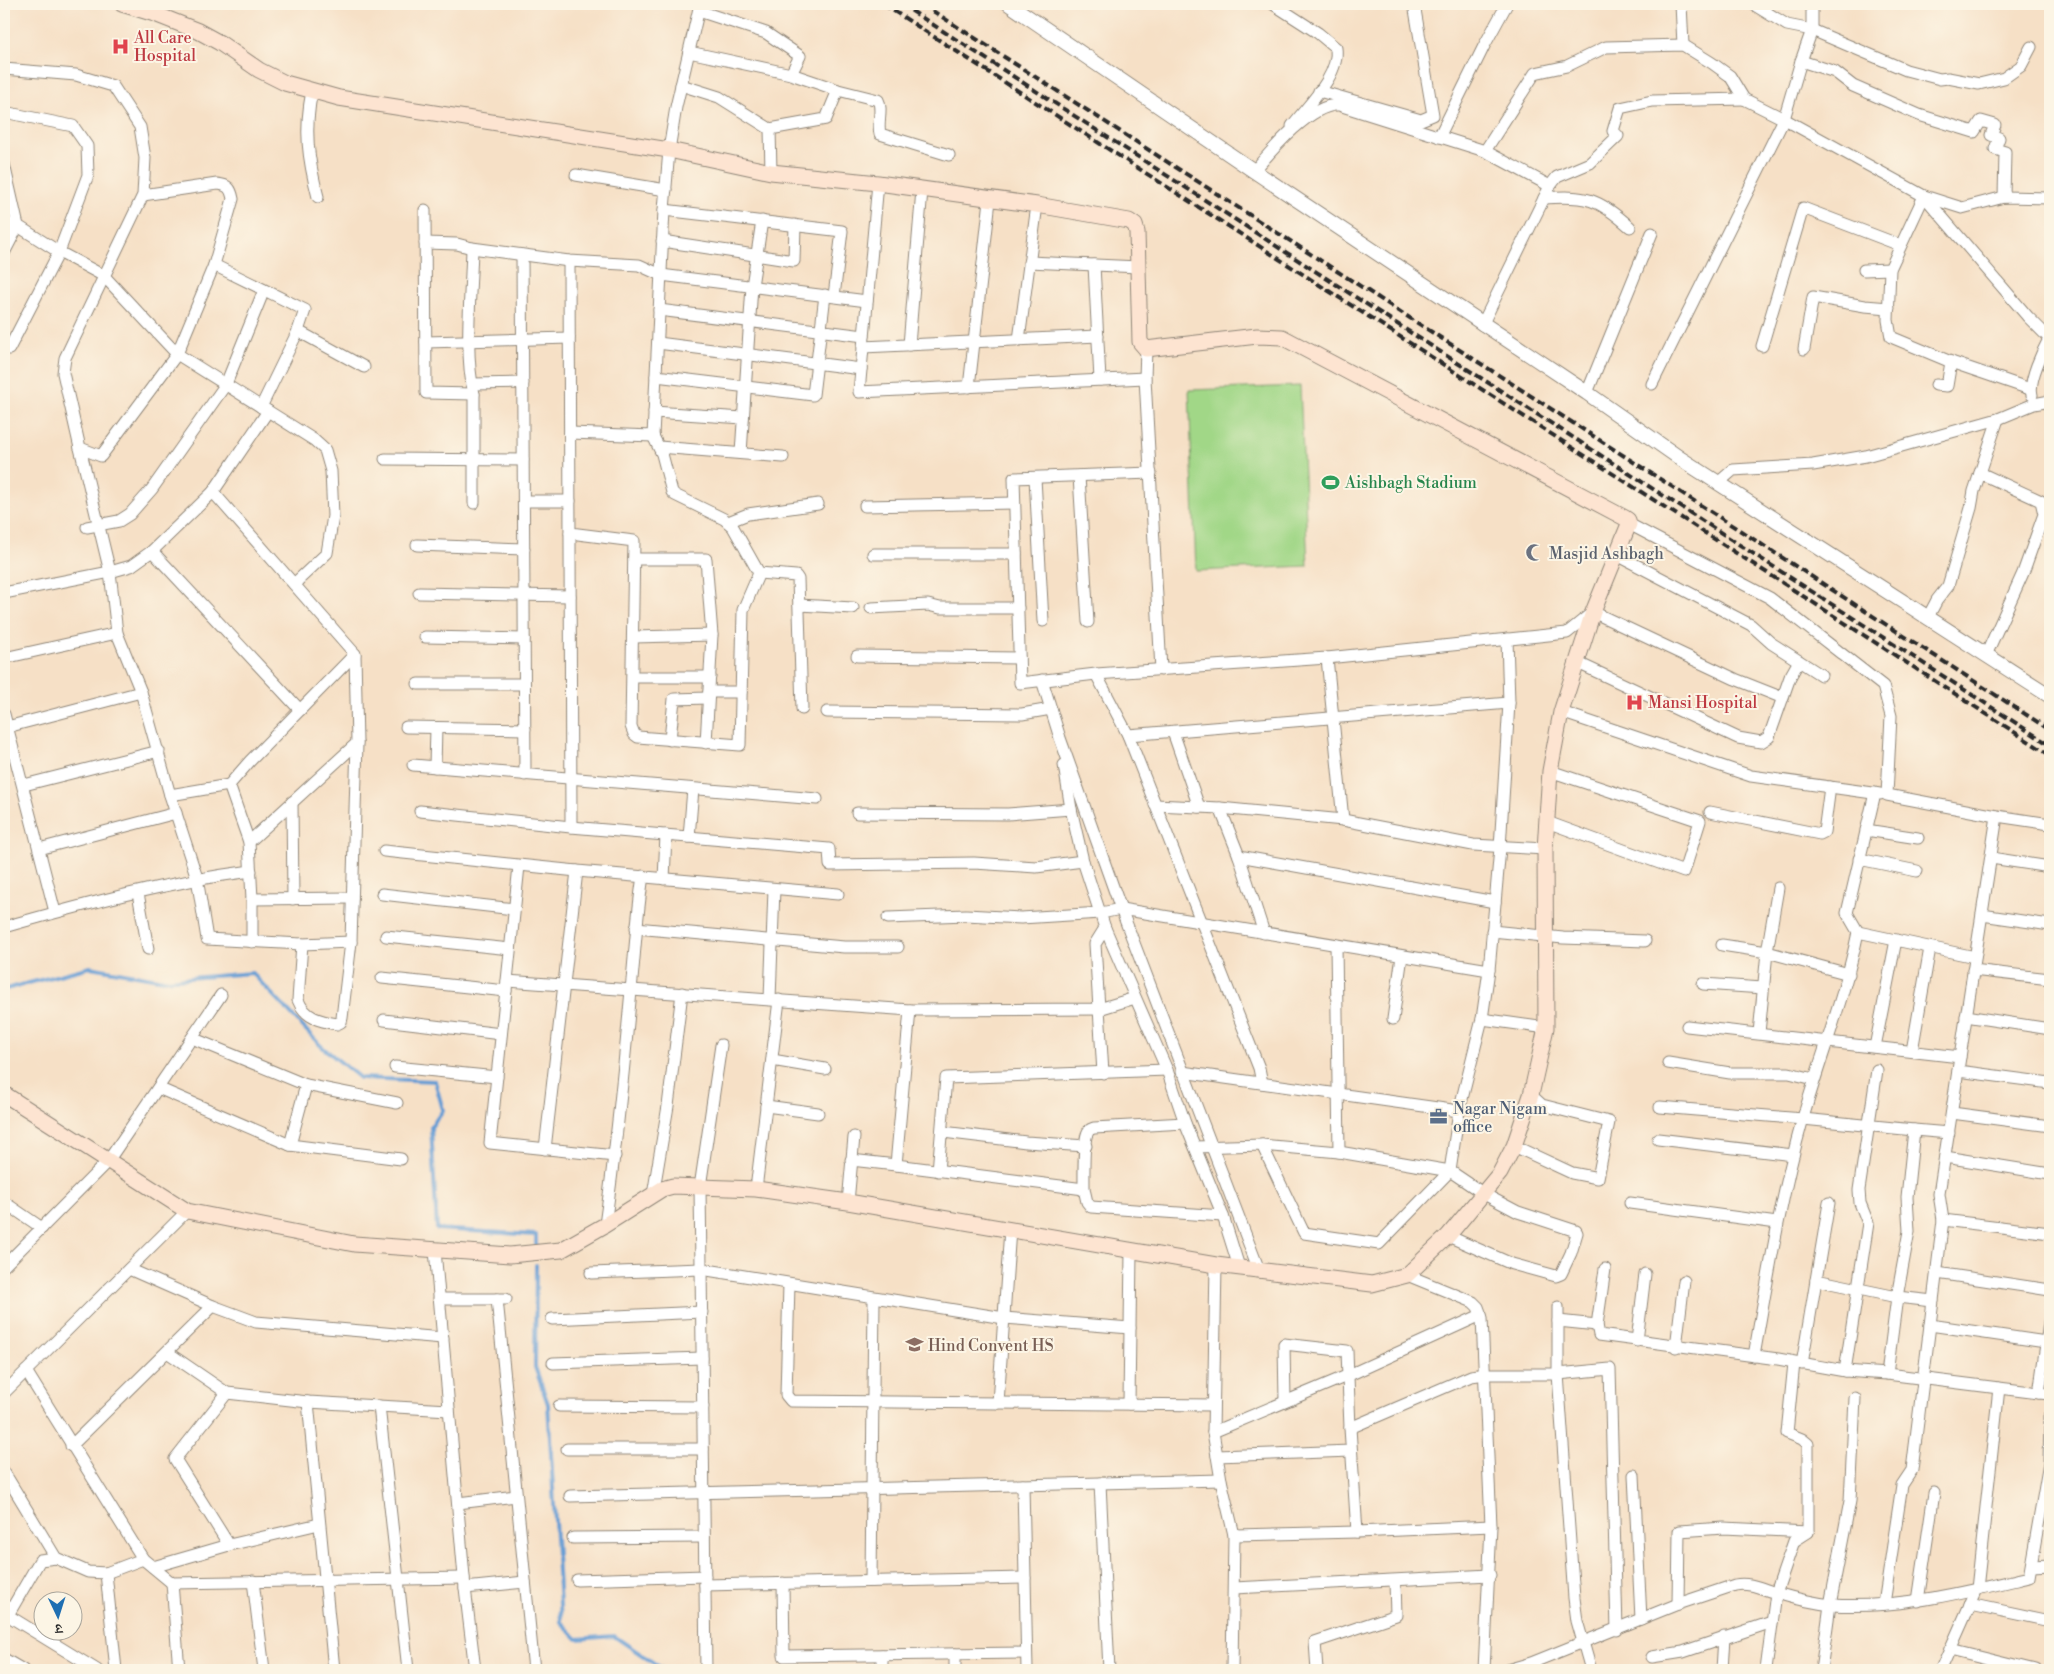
<svg xmlns="http://www.w3.org/2000/svg" width="2054" height="1674" font-family="'Libre Bodoni','Noto Serif Devanagari',serif">
  <rect width="100%" height="100%" fill="#fcf5e5"/>
  <filter id="ink" filterUnits="userSpaceOnUse"><feTurbulence type="fractalNoise" baseFrequency=".02" numOctaves="2"/><feDisplacementMap in="SourceGraphic" scale="10" xChannelSelector="R" yChannelSelector="G"/><feConvolveMatrix kernelMatrix="1 2 1 2 8 2 1 2 1" color-interpolation-filters="sRGB"/></filter>
  <filter id="wash" filterUnits="userSpaceOnUse"><feTurbulence type="fractalNoise" baseFrequency=".0096" numOctaves="4" result="noise"/><feDisplacementMap in="SourceGraphic" scale="20" xChannelSelector="R" yChannelSelector="G"/><feGaussianBlur stdDeviation="1.12" result="paint"/><feColorMatrix in="noise" values="0 0 0 0 0 0 0 0 0 0 0 0 0 0 0 0 0 1.4 0 .05"/><feComposite in="paint" operator="in"/></filter>
  <g filter="url(#wash)">
    <rect width="100%" height="100%" fill="#f6e0c6"/>
    <path fill="#a1d787" stroke="#668159" d="M1300,386l8,180 -112,5 -7,-181z"/>
    <g fill="none" stroke-linecap="round" stroke-linejoin="round">
      <g stroke="#669dd4" stroke-width="4">
        <path d="M4,987l2,2 84,-22 74,13 88,-7 69,73 39,32 75,3 8,29 -12,17 6,102 99,6v12"/>
        <path d="M536,1265l-1,102 13,37 13,218 16,17 37,-3 50,34"/>
      </g>
    </g>
  </g>
  <g filter="url(#ink)">
    <g fill="none" stroke-linecap="round" stroke-linejoin="round">
      <defs>
        <g id="minor">
          <path d="M1273,4l45,29 18,15c4,27 -28,57 -44,78"/>
          <path d="M1681,4l2,41"/>
          <path d="M1756,6l31,19 25,5 94,40 34,9 8,-1 31,6 25,-6 17,-12 10,-19"/>
          <path d="M699,11l67,22 34,23 -9,18"/>
          <path d="M689,52l102,22 47,16 40,10c5,9 -1,22 2,34l69,21"/>
          <path d="M1801,61l34,11 18,14 66,29 55,17 7,-11 14,4 -4,10 8,3 -4,11 10,3 -1,45"/>
          <path d="M4,69l72,6 37,11 27,41 5,31 -2,37 -78,163 -2,15 17,75 21,8 76,-102 37,-89 19,-66c-2,-11 -5,-14 -16,-15l-74,11"/>
          <path d="M681,85l38,12 51,32 56,-10 12,-29"/>
          <path d="M312,91c-8,39 -4,68 6,106"/>
          <path d="M1319,91l102,29 12,-5 -19,-111"/>
          <path d="M4,112l69,14 14,20 1,29 -29,77 -50,97"/>
          <path d="M770,129l1,43"/>
          <path d="M1439,137l45,-91 23,-42"/>
          <path d="M1485,151l50,-78 32,-7 39,-19 77,-2 29,18 18,13 14,23 40,20 140,77 104,121 21,21"/>
          <path d="M4,164l14,62 -14,27"/>
          <path d="M1254,171c17,-20 57,-68 85,-66l146,46 65,35"/>
          <path d="M576,175l90,15"/>
          <path d="M878,183l-19,209 286,-14"/>
          <path d="M1544,198c42,-3 54,0 86,29"/>
          <path d="M425,210l1,183 48,1"/>
          <path d="M664,210l178,21 -8,65"/>
          <path d="M4,223l14,3 41,26 45,24 73,78 137,86 11,10 6,21 2,45 -6,37 -33,31"/>
          <path d="M662,241l132,20 1,-36"/>
          <path d="M425,243l32,1 15,4 97,13 70,4 22,10 206,26"/>
          <path d="M472,248c-1,43 -8,106 2,146v109"/>
          <path d="M522,255l3,520"/>
          <path d="M569,261l2,566"/>
          <path d="M1029,262l110,5"/>
          <path d="M214,265l91,45 -7,21 -37,76"/>
          <path d="M1094,265l6,115"/>
          <path d="M1864,270l26,-1"/>
          <path d="M659,310l205,26"/>
          <path d="M1482,325l68,-139 7,-9 33,-14 28,-27 -5,-5 7,-23 32,-7 92,-2"/>
          <path d="M298,331l66,36"/>
          <path d="M1019,340l18,-135"/>
          <path d="M426,342l143,-4"/>
          <path d="M658,343l203,26"/>
          <path d="M909,345l13,-155"/>
          <path d="M1762,346l41,-138 97,37"/>
          <path d="M863,347l235,-11"/>
          <path d="M1146,349l-1,29 16,292"/>
          <path d="M1804,349l9,-52 52,9 24,2"/>
          <path d="M656,376l157,19 12,-100"/>
          <path d="M472,384l51,-1"/>
          <path d="M1652,384l132,-265 17,-58 11,-31v-26"/>
          <path d="M1936,385l11,1 4,-24"/>
          <path d="M969,387l21,-187"/>
          <path d="M2030,389l-79,-27 -60,-25 -3,-17 2,-51 34,-73 38,12 42,-11 46,1"/>
          <path d="M1587,393l65,-160"/>
          <path d="M2032,395c-4,-14 11,-45 18,-58"/>
          <path d="M654,412l89,6"/>
          <path d="M570,433l83,3 11,-226 5,-60 7,-43 24,-103"/>
          <path d="M653,436l9,18 10,38 3,3 49,24 9,8 26,46 37,3 2,3 4,130"/>
          <path d="M659,447l124,10"/>
          <path d="M80,448l30,124 7,61 24,59 29,103 27,83 10,61 95,5 49,-2"/>
          <path d="M741,453l11,-167 10,-65"/>
          <path d="M385,459l138,1"/>
          <path d="M1151,473l-137,5 6,205 76,-9 231,-16 240,-25 26,-21 142,67 48,19"/>
          <path d="M1980,473l61,28 3,13 -21,59 -37,82"/>
          <path d="M1079,476l9,146"/>
          <path d="M1035,478l8,143"/>
          <path d="M1718,483l15,-13 80,-5 53,-9 132,-37 36,-15 16,-3"/>
          <path d="M213,492l142,162 2,89 -6,199 -9,76 -1,4 -4,2c-17,-3 -32,-6 -39,-24l4,-56"/>
          <path d="M524,501h46"/>
          <path d="M865,506l149,-3"/>
          <path d="M728,522l20,-8 70,-10"/>
          <path d="M1629,524l141,74 113,88 8,30 -4,79 110,21 53,8"/>
          <path d="M87,527l32,-6 11,-7 22,-25 74,-105 38,-94"/>
          <path d="M570,533l64,8 -3,185 3,8 4,3 102,8 3,-135 16,-37"/>
          <path d="M417,545l107,4"/>
          <path d="M152,551l148,159"/>
          <path d="M873,554h143"/>
          <path d="M1617,555l134,70 20,18 50,32"/>
          <path d="M634,559h72l6,76 -6,108"/>
          <path d="M4,593l106,-21 21,-6 21,-15 61,-59 55,-81"/>
          <path d="M419,593l151,3"/>
          <path d="M799,605l54,3"/>
          <path d="M871,608l57,-3 12,3h78"/>
          <path d="M1928,617l9,-17 11,-14 23,-78 3,-17 24,-72"/>
          <path d="M425,637l99,2"/>
          <path d="M634,637l78,-2"/>
          <path d="M857,656l162,2"/>
          <path d="M4,658l113,-25"/>
          <path d="M1327,658l16,162"/>
          <path d="M1578,663l160,75 23,4 8,-5 21,-60 9,-16"/>
          <path d="M1096,674l32,61 131,333 3,15"/>
          <path d="M633,677h77"/>
          <path d="M1042,680l18,58 61,171 138,361"/>
          <path d="M418,684h106"/>
          <path d="M709,692h32"/>
          <path d="M827,712l195,2 29,-5"/>
          <path d="M1561,712l190,64 129,18"/>
          <path d="M4,714l51,198"/>
          <path d="M7,727l134,-35"/>
          <path d="M406,727l119,2"/>
          <path d="M1173,732l26,75"/>
          <path d="M1128,735l381,-32"/>
          <path d="M670,740l4,-41 34,-1"/>
          <path d="M413,765l404,34"/>
          <path d="M1064,765l7,44 12,52 22,67 62,142 18,53 38,93 16,51"/>
          <path d="M435,767l1,-39"/>
          <path d="M24,785l135,-34"/>
          <path d="M170,795l59,-10"/>
          <path d="M292,802l1,97"/>
          <path d="M1155,805l65,3 123,12 130,25 72,4"/>
          <path d="M1220,808l19,48 25,77"/>
          <path d="M420,811l151,16 258,22 1,16 144,-2 62,4 47,-6"/>
          <path d="M1710,812l110,22 4,-2 6,-45"/>
          <path d="M857,813l151,1 63,-5"/>
          <path d="M1547,822l137,50 16,-51 -150,-50"/>
          <path d="M1866,830l52,8"/>
          <path d="M689,837l4,-48"/>
          <path d="M249,842l108,-99"/>
          <path d="M39,849l137,-36"/>
          <path d="M384,851l193,20 261,23"/>
          <path d="M1239,856l256,46"/>
          <path d="M1991,858l59,9"/>
          <path d="M1859,859l58,12"/>
          <path d="M519,866l-29,277 125,13"/>
          <path d="M664,879l2,-44"/>
          <path d="M138,893l10,56"/>
          <path d="M382,894l132,15"/>
          <path d="M252,899l100,-1"/>
          <path d="M1982,915l68,10"/>
          <path d="M888,918l78,-3 55,3 80,-5 20,-4 368,61"/>
          <path d="M4,927c81,-23 163,-45 247,-56"/>
          <path d="M636,928l208,19h54"/>
          <path d="M1492,931l71,7 82,3"/>
          <path d="M1858,932l117,25"/>
          <path d="M386,936l124,13"/>
          <path d="M252,942v-43l-3,-57 -20,-57 21,-24 105,-107"/>
          <path d="M1336,945l3,207"/>
          <path d="M1722,945l45,7 82,22"/>
          <path d="M1973,970l77,9"/>
          <path d="M382,978l124,13"/>
          <path d="M507,981l403,29 189,-1 36,-11"/>
          <path d="M1703,984l60,4"/>
          <path d="M770,999l4,-110"/>
          <path d="M910,1010l-14,155 188,24 3,13 4,5 132,9"/>
          <path d="M1966,1016l84,13"/>
          <path d="M1393,1019l9,-63"/>
          <path d="M1482,1019l64,9"/>
          <path d="M384,1020l117,14"/>
          <path d="M1687,1026l273,31"/>
          <path d="M1759,1033l8,-81 11,-64"/>
          <path d="M192,1038l114,47 91,18"/>
          <path d="M1875,1047l21,-107"/>
          <path d="M1912,1051l18,-103"/>
          <path d="M772,1060l53,9"/>
          <path d="M1668,1063l62,10h59l25,6"/>
          <path d="M395,1067l102,10"/>
          <path d="M1958,1071l92,12"/>
          <path d="M1182,1072l277,39"/>
          <path d="M1103,1073l-8,-129 10,-16"/>
          <path d="M158,1088l132,57 111,14"/>
          <path d="M766,1106l52,7"/>
          <path d="M1660,1107l143,12 111,11"/>
          <path d="M1952,1113l98,13"/>
          <path d="M943,1132l83,10 60,4"/>
          <path d="M1658,1139l135,16"/>
          <path d="M290,1145l16,-60"/>
          <path d="M1262,1145l42,88 75,11 71,-73 9,-60 23,-92 7,-49 11,-122 9,-145 -2,-64"/>
          <path d="M1514,1146l58,27 26,5 11,-56 -67,-17 -11,-10"/>
          <path d="M1195,1147l67,-2 77,7 111,19 34,23 34,18 58,19 1,2 -6,20 -10,21 -5,2 -44,-12 -64,-28"/>
          <path d="M545,1149l32,-278"/>
          <path d="M1945,1157l105,17"/>
          <path d="M851,1160l45,5"/>
          <path d="M938,1171l8,-93 221,-8"/>
          <path d="M756,1189l23,-189"/>
          <path d="M1084,1189c0,-11 -1,-50 4,-57 1,-3 3,-3 6,-4l91,-5"/>
          <path d="M653,1195l15,-89 14,-113"/>
          <path d="M4,1202l38,26"/>
          <path d="M848,1202l6,-65"/>
          <path d="M1630,1203l147,20"/>
          <path d="M1943,1220l107,13"/>
          <path d="M605,1225c11,-78 19,-156 26,-235 4,-38 6,-76 12,-114"/>
          <path d="M435,1250l30,338 10,82"/>
          <path d="M1216,1265l-3,167 8,48 13,55 -2,135"/>
          <path d="M4,1266l104,-105 113,-166"/>
          <path d="M129,1269l84,37 43,16 187,16"/>
          <path d="M1605,1269l-8,56 2,10 179,24 67,12 42,3 152,19"/>
          <path d="M591,1273l110,-4 303,49 126,10"/>
          <path d="M1937,1273l113,17"/>
          <path d="M1407,1275l66,27 5,5 4,11 9,208 -7,144"/>
          <path d="M1816,1280l13,-77"/>
          <path d="M789,1284l-3,111 5,6 422,4"/>
          <path d="M439,1299h67"/>
          <path d="M497,1299l37,371"/>
          <path d="M1558,1307v67l16,224 3,23 14,49"/>
          <path d="M2050,1316l-11,77 11,1"/>
          <path d="M552,1319l150,-7"/>
          <path d="M1558,1321l39,4"/>
          <path d="M1930,1325l116,17"/>
          <path d="M1637,1341l8,-67"/>
          <path d="M1676,1347l8,-66"/>
          <path d="M167,1352l60,41 81,9 141,8"/>
          <path d="M1754,1356c14,-80 27,-160 49,-238 18,-63 42,-122 55,-186l-11,-19 28,-120"/>
          <path d="M553,1363l149,-5"/>
          <path d="M1802,1364l14,-84 81,17 36,4"/>
          <path d="M26,1371l117,188 29,24 292,-5"/>
          <path d="M1845,1371l23,-148 -8,-20 -1,-13 18,-120"/>
          <path d="M1887,1374l10,-77 12,-66 -2,-34 7,-67 35,3"/>
          <path d="M4,1393l183,-182"/>
          <path d="M227,1393l-52,66 54,86"/>
          <path d="M1285,1401l-1,-57 63,7 3,77 7,104"/>
          <path d="M308,1402l26,268"/>
          <path d="M998,1403l12,-174"/>
          <path d="M1129,1404l2,-152"/>
          <path d="M379,1406l29,264"/>
          <path d="M559,1406l144,1"/>
          <path d="M1350,1428l121,-52 15,-2h72l52,-5 7,261"/>
          <path d="M1213,1432l136,-57 132,-60"/>
          <path d="M71,1446l142,-140"/>
          <path d="M567,1449h136"/>
          <path d="M1217,1456l134,-5"/>
          <path d="M4,1472l52,86 32,14 18,1 37,-14"/>
          <path d="M1634,1475l7,144"/>
          <path d="M1100,1483l9,187"/>
          <path d="M1023,1485l4,185"/>
          <path d="M570,1496l651,-16"/>
          <path d="M458,1503l58,-7"/>
          <path d="M1234,1535l123,-3 134,-6"/>
          <path d="M573,1538l131,-1"/>
          <path d="M2032,1566l18,-1"/>
          <path d="M153,1567l76,-22 90,-21"/>
          <path d="M106,1573l10,97"/>
          <path d="M577,1580l128,-4"/>
          <path d="M253,1581l11,89"/>
          <path d="M871,1581l3,-283"/>
          <path d="M172,1583l7,87"/>
          <path d="M783,1583l1,73 242,-3"/>
          <path d="M705,1585l320,-7"/>
          <path d="M465,1588l60,-6"/>
          <path d="M1234,1588l256,-13"/>
          <path d="M1918,1601l16,-108"/>
          <path d="M1678,1604l1,-73 45,-3 84,4"/>
          <path d="M1884,1604l18,-119 10,-15 31,-250 -4,-26 58,-378"/>
          <path d="M1970,1604l80,17"/>
          <path d="M4,1613l93,57"/>
          <path d="M8,1615l32,-55 16,-2"/>
          <path d="M1950,1649l85,21"/>
          <path d="M955,1654v16"/>
          <path d="M882,1655v15"/>
          <path d="M1652,1657l31,-5 89,-30"/>
          <path d="M4,1659l19,11"/>
          <path d="M706,1670l-6,-483 21,-142"/>
          <path d="M1317,1670l-2,-28 81,-27 -1,-34"/>
          <path d="M1507,1670l24,-7 147,-59 57,-19c15,-3 27,4 41,8 17,5 38,10 56,12 67,4 133,-13 197,-28l20,-114 1,-47"/>
          <path d="M1722,1670l2,-33"/>
          <path d="M1766,1670l10,-77 18,-52 14,-9v-88l-6,-5 -15,-6 7,-70"/>
          <path d="M1821,1670l9,-65 20,-104 5,-103"/>
          <path d="M1941,1670l36,-81 22,-201"/>
        </g>
        <path id="tertiary" d="M1009,4l245,167 333,222 94,66 369,237"/>
        <path id="secondary" d="M4,1094l183,117 167,33 156,11 51,-5 44,-25 57,-36 11,-3 27,1 56,2 92,13 368,63 156,19 35,-9 41,-39 52,-63 14,-27 17,-51 15,-67 -1,-179 5,-78 11,-59 32,-100 36,-88 -1,-4 -3,-2 -343,-181 -25,-1 -111,13 -6,-7 -3,-110 -2,-7 -6,-4 -92,-16 -159,-22 -107,-11 -102,-22 -330,-52 -54,-15 -26,-13 -39,-27 -22,-12 -43,-17 -33,-10"/>
      </defs>
      <use href="#minor" stroke="#908678" stroke-width="13"/>
      <use href="#tertiary" stroke="#908678" stroke-width="16"/>
      <use href="#secondary" stroke="#908678" stroke-width="17"/>
      <use href="#minor" stroke="#fff" stroke-width="11"/>
      <use href="#tertiary" stroke="#fff" stroke-width="14"/>
      <use href="#secondary" stroke="#fde4d1" stroke-width="15"/>
      <g stroke="#2b2b2b" stroke-width="4" stroke-dasharray="8 4" stroke-linecap="butt">
        <path d="M883,4l1167,751"/>
        <path d="M901,4l1149,741"/>
        <path d="M922,4l1128,726"/>
      </g>
    </g>
  </g>
  <defs>
    <symbol id="hospital-bare" viewBox="-9 -9 18 18"><path d="M-5-5h3v3.5h4V-5h3V5h-3V1.5h-4V5h-3Z" fill="#e0444e" stroke="#fcf5e5" stroke-width="2.5" paint-order="stroke"/></symbol>
    <symbol id="stadium-bare" viewBox="-9 -9 18 18"><path d="M0-5a6.5 5 0 1 0 0 10a6.5 5 0 1 0 0-10ZM-3.5-1.8h7v3.6h-7Z" fill="#2e9e5b" stroke="#fcf5e5" stroke-width="2.5" paint-order="stroke"/></symbol>
    <symbol id="mosque-bare" viewBox="-9 -9 18 18"><path d="M3.5-4.9A6 6 0 1 0 3.5 4.9A5 5 0 1 1 3.5-4.9Z" fill="#6b7280" stroke="#fcf5e5" stroke-width="2.5" paint-order="stroke"/></symbol>
    <symbol id="office-bare" viewBox="-9 -9 18 18"><path d="M-6-3h4V-5.5h4V-3h4V5H-6ZM-1-4.5V-3h2v-1.5ZM-6 0V1H6V0Z" fill="#5c6f8a" stroke="#fcf5e5" stroke-width="2.5" paint-order="stroke"/></symbol>
    <symbol id="school-bare" viewBox="-9 -9 18 18"><path d="M0-5L7-2L0 1L-7-2ZM-4 1L0 2.5L4 1V4Q0 6-4 4Z" fill="#8d6e63" stroke="#fcf5e5" stroke-width="2.5" paint-order="stroke"/></symbol>
  </defs>
  <g fill-rule="evenodd">
    <use href="#hospital-bare" x="108" y="34" width="25" height="25"/>
    <use href="#stadium-bare" x="1318" y="470" width="25" height="25"/>
    <use href="#mosque-bare" x="1522" y="540" width="25" height="25"/>
    <use href="#hospital-bare" x="1622" y="690" width="25" height="25"/>
    <use href="#office-bare" x="1426" y="1104" width="25" height="25"/>
    <use href="#school-bare" x="902" y="1332" width="25" height="25"/>
  </g>
  <g text-anchor="middle" stroke-width="4" stroke-linejoin="round" paint-order="stroke">
    <g font-size="16" fill="#be3a42" stroke="#fcf5e5" text-anchor="start">
      <text x="134" y="43">All Care<tspan x="134" dy="18">Hospital</tspan></text>
      <text x="1648" y="708">Mansi Hospital</text>
    </g>
    <g font-size="16" fill="#27864d" stroke="#fcf5e5" text-anchor="start">
      <text x="1345" y="488">Aishbagh Stadium</text>
    </g>
    <g font-size="16" fill="#5b616d" stroke="#fcf5e5" text-anchor="start">
      <text x="1549" y="559">Masjid Ashbagh</text>
    </g>
    <g font-size="16" fill="#4e5e75" stroke="#fcf5e5" text-anchor="start">
      <text x="1453" y="1114">Nagar Nigam<tspan x="1453" dy="18">office</tspan></text>
    </g>
    <g font-size="16" fill="#785e54" stroke="#fcf5e5" text-anchor="start">
      <text x="928" y="1351">Hind Convent HS</text>
    </g>
  </g>
  <rect width="2054" height="1674" fill="none" stroke="#fcf5e5" stroke-width="20"/>
  <g transform="translate(58 1616) rotate(176)"><circle r="24" fill="#fcf5e5" stroke="#a8a49b"/>
  <path d="M0-4L9 19L0 12L-9 19Z" fill="#1f6fb2"/>
  <text y="-8" font-size="14" font-weight="bold" text-anchor="middle" fill="#2b2b2b">उ</text>
  </g>
</svg>
